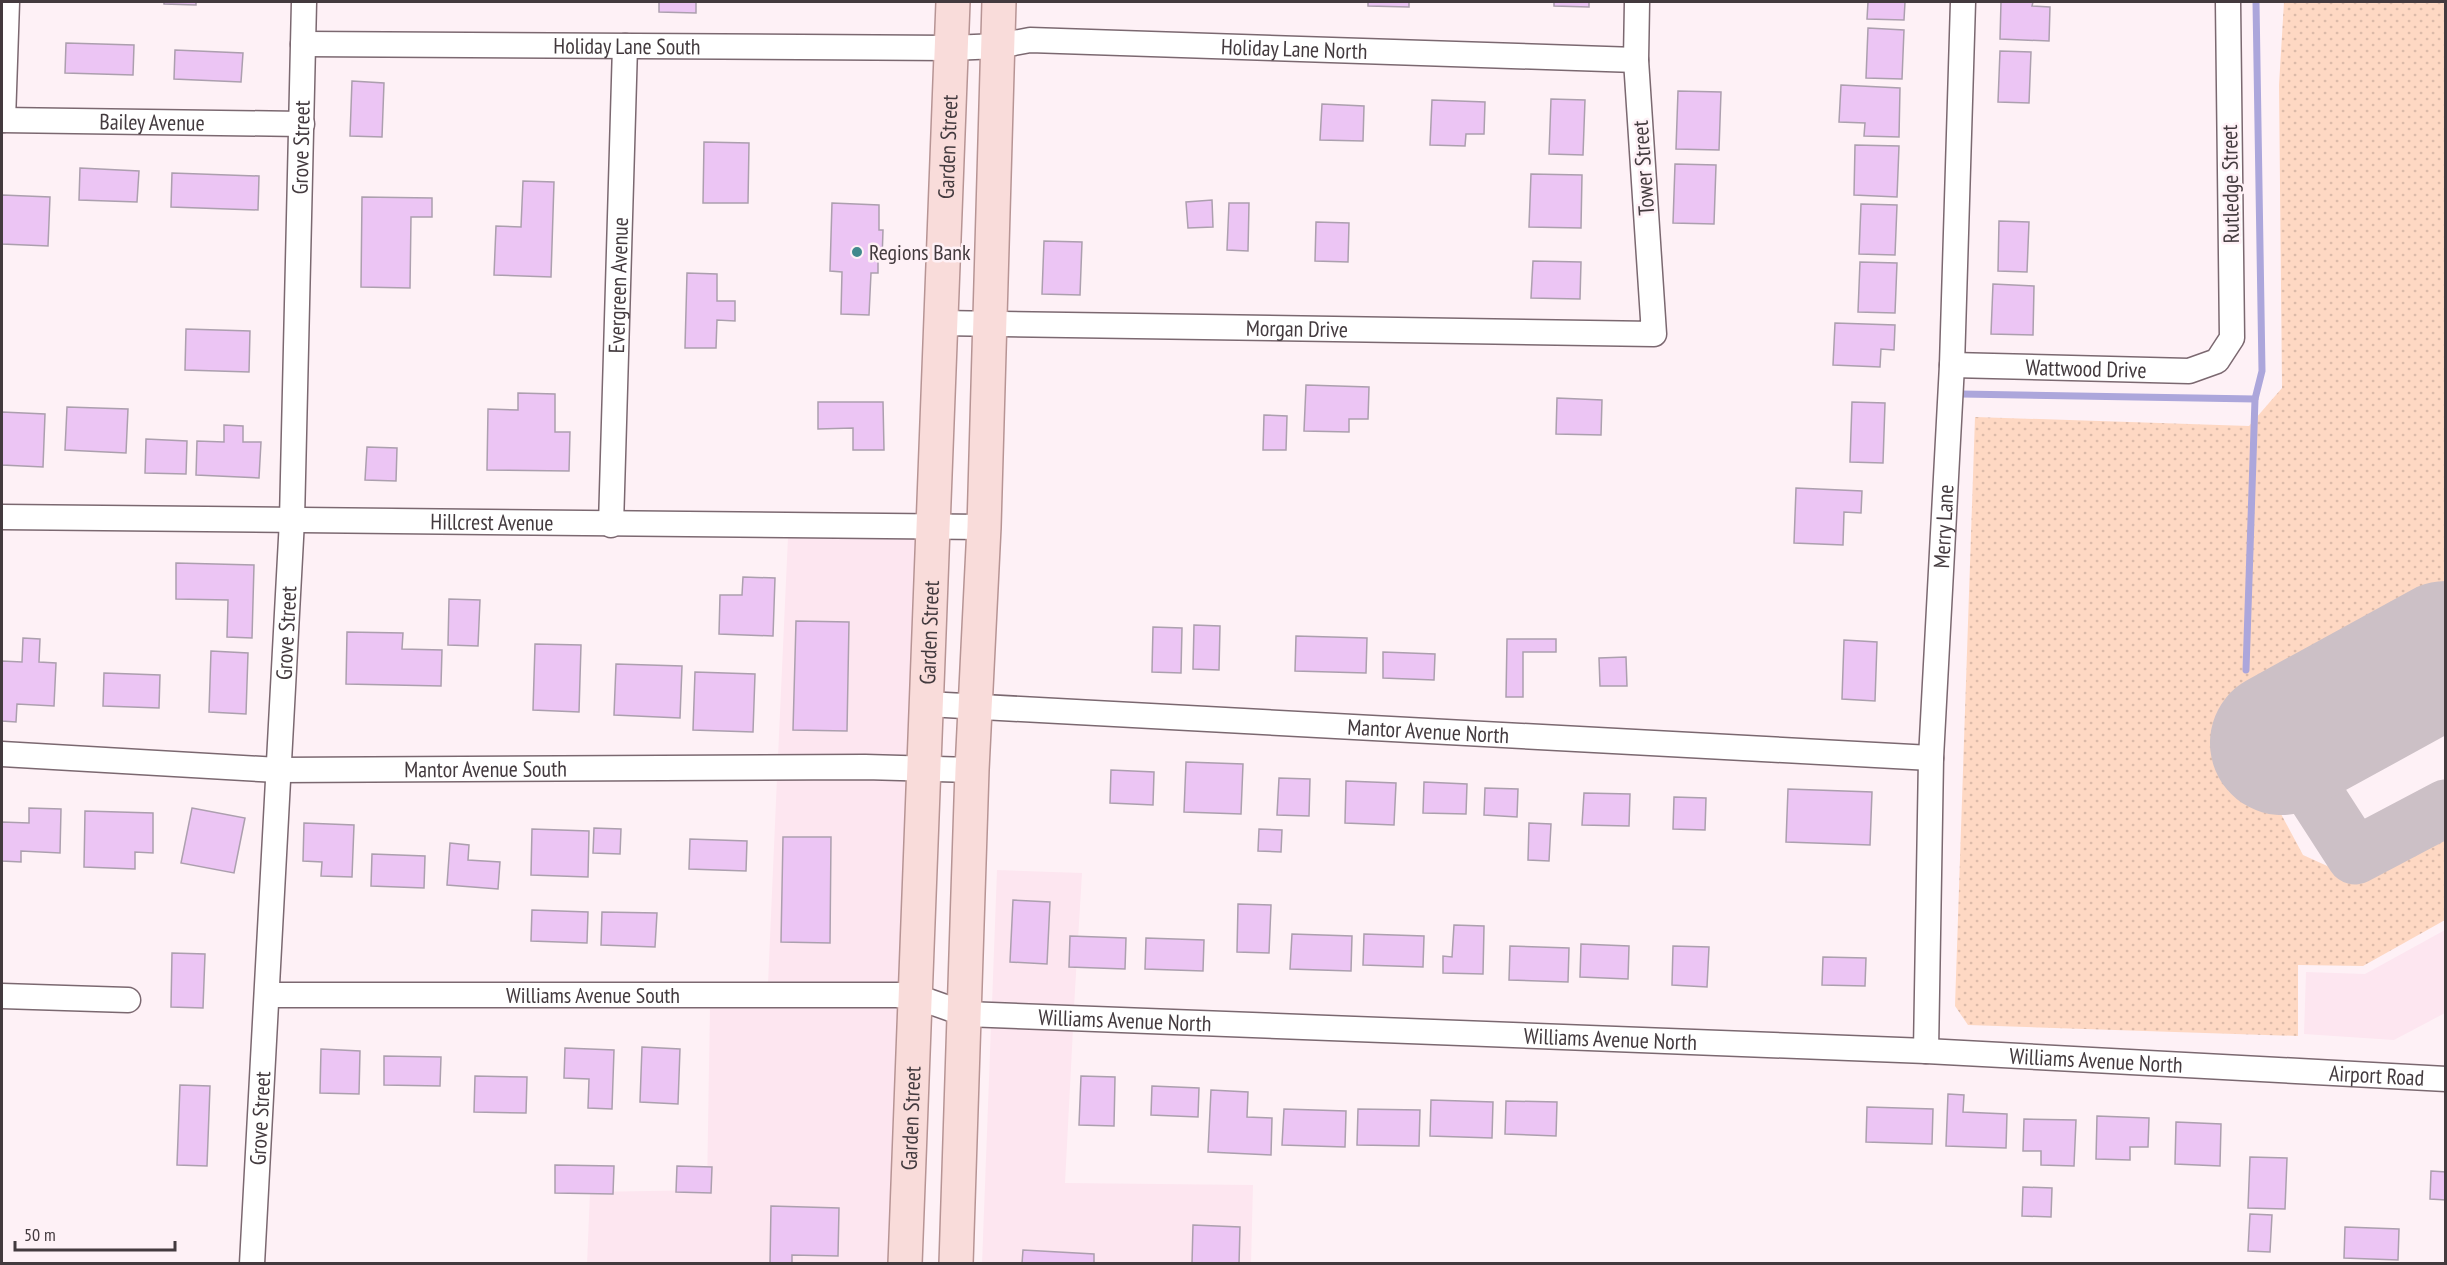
<svg xmlns="http://www.w3.org/2000/svg" width="2447" height="1265" font-family="'PT Sans Narrow',sans-serif">
  <defs>
    <pattern id="grass-dots" width="8" height="8" patternUnits="userSpaceOnUse" patternTransform="scale(1.5)"><rect width="8" height="8" fill="#fed8c3"/><path d="M2 2h.1M6 6h.1" fill="none" stroke="#dbbaa9" stroke-width="1.8" stroke-linecap="round"/></pattern>
  </defs>
  <rect width="100%" height="100%" fill="#fef1f6"/>
  <g fill="#fde6f0">
    <path d="M788,537h132l-7,220h-135z"/>
    <path d="M777,778l135,1 -7,206 -137,-1z"/>
    <path d="M997,870l85,3 -8,134 -82,-3z"/>
    <path d="M2445,930v83l-51,27 -90,-6 2,-62 59,2z"/>
    <path d="M710,1006h194l-11,257 -306,1 3,-72 117,-2z"/>
    <path d="M991,1026l82,3 -8,154 188,2 -2,78 -269,1z"/>
  </g>
  <path fill="url(#grass-dots)" d="M2284,2h161v593l-216,122 74,138 53,24 89,-42v83l-82,46 -65,-1v71l-330,-11 -13,-19 20,-589 274,9 33,-38 -3,-303z"/>
  <g fill="none" stroke-linecap="round" stroke-linejoin="round">
    <g stroke="#aca6db" stroke-width="7">
      <path d="M1961,394l294,5 7,-28 -6,-369"/>
      <path d="M2246,670l9,-271"/>
    </g>
    <path stroke="#ccc0c6" stroke-width="57" d="M2282,743l73,113 91,-48"/>
    <path stroke="#ccc0c6" stroke-width="144" d="M2282,743l164,-90"/>
  </g>
  <g fill="#ecc5f4" stroke="#ac9fae" stroke-width="1.5">
    <path d="M164,2h32v3l-32,-1z"/>
    <path d="M659,2h37v11l-37,-1z"/>
    <path d="M1368,2h41v5l-41,-1z"/>
    <path d="M1554,2h35v5l-35,-1z"/>
    <path d="M1868,2h37l-1,18 -37,-1z"/>
    <path d="M2001,2h32l-1,4 18,1 -1,34 -49,-2z"/>
    <path d="M1868,28l36,2 -2,49 -36,-1z"/>
    <path d="M66,43l68,2 -1,30 -68,-2z"/>
    <path d="M175,50l68,3 -2,29 -67,-3z"/>
    <path d="M2000,51l31,1 -2,51 -31,-1z"/>
    <path d="M352,81l32,2 -2,54 -32,-1z"/>
    <path d="M1841,85l59,3 -1,49 -35,-1 1,-13 -26,-1z"/>
    <path d="M1678,91l43,1 -2,58 -43,-1z"/>
    <path d="M1551,99l34,1 -2,55 -34,-1z"/>
    <path d="M1432,100l53,2 -1,32h-18l-1,12 -35,-1z"/>
    <path d="M1322,104l42,2 -1,35 -43,-1z"/>
    <path d="M704,142l45,1 -1,60h-45z"/>
    <path d="M1855,145l44,1 -2,51 -43,-2z"/>
    <path d="M1675,164l41,1 -2,59 -41,-1z"/>
    <path d="M80,168l59,3 -2,31 -58,-2z"/>
    <path d="M172,173l87,3 -1,34 -87,-3z"/>
    <path d="M1531,174l51,1 -1,53 -52,-1z"/>
    <path d="M523,181l31,1 -3,95 -57,-2 2,-49 25,1z"/>
    <path d="M2,195l48,2 -2,49 -46,-2z"/>
    <path d="M362,197l70,1v19h-21l-1,71 -49,-1z"/>
    <path d="M1212,200l1,27 -25,1 -2,-26z"/>
    <path d="M832,203l47,2v25h4l-1,30h-4v13h-7l-2,42 -28,-1 1,-42 -12,-1z"/>
    <path d="M1229,203h20l-1,48 -21,-1z"/>
    <path d="M1861,204l36,1 -2,50 -36,-1z"/>
    <path d="M1999,221l30,1 -2,50 -29,-1z"/>
    <path d="M1316,222l33,1 -1,39 -33,-1z"/>
    <path d="M1044,241l38,1 -2,53 -38,-1z"/>
    <path d="M1533,261l48,1 -1,37 -49,-1z"/>
    <path d="M1860,262l37,1 -2,50 -37,-1z"/>
    <path d="M687,273l30,1v27h18v20l-18,-1 -1,28h-31z"/>
    <path d="M1993,284l41,2 -1,49 -42,-1z"/>
    <path d="M1835,323l60,2 -1,25 -13,-1 -1,18 -47,-2z"/>
    <path d="M186,329l64,2 -1,41 -64,-2z"/>
    <path d="M1306,385l63,2 -1,32h-19v13l-45,-1z"/>
    <path d="M518,393l37,1v38h15l-1,39 -82,-1 1,-61 30,1z"/>
    <path d="M1557,398l45,2 -1,35 -45,-1z"/>
    <path d="M818,402h65l1,48h-31v-22l-35,1z"/>
    <path d="M1852,402l33,1 -2,60 -33,-1z"/>
    <path d="M67,407l61,2 -2,44 -61,-3z"/>
    <path d="M2,412l43,2 -2,53 -41,-2z"/>
    <path d="M1264,415l23,1 -1,34h-23z"/>
    <path d="M224,425l19,1v16h18l-2,36 -63,-3 1,-34 27,1z"/>
    <path d="M146,439l41,2 -1,33 -41,-1z"/>
    <path d="M367,447l30,1 -1,33 -31,-1z"/>
    <path d="M1796,488l66,3 -1,22 -17,-1 -1,33 -49,-2z"/>
    <path d="M176,563l78,2 -2,73 -25,-1 1,-37 -52,-1z"/>
    <path d="M743,577l32,1 -2,58 -54,-2 1,-39h22z"/>
    <path d="M449,599l31,1 -2,46 -30,-1z"/>
    <path d="M796,621l53,1 -2,109 -54,-1z"/>
    <path d="M1194,625l26,1 -1,44 -26,-1z"/>
    <path d="M1153,627l29,1 -1,45 -29,-1z"/>
    <path d="M347,632l56,1 -1,16 40,1 -1,36 -95,-2z"/>
    <path d="M1296,636l71,2 -1,35 -71,-2z"/>
    <path d="M23,638l17,1 -1,23 17,1 -2,43 -37,-2 -1,18 -14,-1v-60l20,1z"/>
    <path d="M1507,639h49v13h-33v45h-17z"/>
    <path d="M1844,640l33,2 -2,59 -33,-2z"/>
    <path d="M535,644l46,1 -2,67 -46,-2z"/>
    <path d="M211,651l37,2 -2,61 -37,-2z"/>
    <path d="M1383,652l52,2 -1,26 -51,-2z"/>
    <path d="M1626,657l1,29h-27l-1,-28z"/>
    <path d="M616,664l66,2 -2,52 -66,-3z"/>
    <path d="M695,672l60,2 -2,58 -60,-2z"/>
    <path d="M104,673l56,2 -1,33 -56,-2z"/>
    <path d="M1186,762l57,2 -2,50 -57,-2z"/>
    <path d="M1111,770l43,2 -1,33 -43,-2z"/>
    <path d="M1279,778l31,1 -1,37 -32,-1z"/>
    <path d="M1346,781l50,2 -2,42 -49,-2z"/>
    <path d="M1424,782l43,2 -1,30 -43,-1z"/>
    <path d="M1485,788l33,1 -1,28 -33,-2z"/>
    <path d="M1788,789l84,3 -2,53 -84,-3z"/>
    <path d="M1584,793l46,1 -1,32 -47,-1z"/>
    <path d="M1674,797l32,1 -1,32 -32,-1z"/>
    <path d="M29,808l32,1 -1,44 -39,-2v11l-19,-1v-39l27,1z"/>
    <path d="M192,808l53,10 -11,55 -53,-10z"/>
    <path d="M85,811l68,2v40l-18,-1v17l-51,-2z"/>
    <path d="M304,823l50,2 -2,52 -31,-1 1,-14 -19,-1z"/>
    <path d="M1529,823l22,1 -2,37 -21,-1z"/>
    <path d="M594,828l27,1 -1,25 -27,-1z"/>
    <path d="M532,829l57,2 -1,46 -57,-2z"/>
    <path d="M1259,829l23,1 -1,22 -23,-1z"/>
    <path d="M783,837h48l-1,106 -49,-1z"/>
    <path d="M690,839l57,2 -1,30 -57,-2z"/>
    <path d="M450,843l19,2 -1,15 32,2 -2,27 -51,-4z"/>
    <path d="M372,854l53,2 -1,32 -53,-2z"/>
    <path d="M1013,900l37,2 -3,62 -37,-2z"/>
    <path d="M1238,904l33,1 -2,48 -32,-1z"/>
    <path d="M532,910l56,2 -1,31 -56,-2z"/>
    <path d="M602,912l55,1 -2,34 -54,-2z"/>
    <path d="M1454,925l30,1 -1,48 -40,-1v-17l9,1z"/>
    <path d="M1292,934l60,2 -1,35 -61,-2z"/>
    <path d="M1364,934l60,2 -1,31 -60,-2z"/>
    <path d="M1070,936l56,2 -1,31 -56,-2z"/>
    <path d="M1146,938l58,2 -1,31 -58,-2z"/>
    <path d="M1581,944l48,2 -1,33 -48,-2z"/>
    <path d="M1510,946l59,2 -1,34 -59,-2z"/>
    <path d="M1673,946l36,1 -2,40 -35,-2z"/>
    <path d="M172,953l33,1 -2,54 -32,-1z"/>
    <path d="M1823,957l43,1 -1,28 -43,-1z"/>
    <path d="M642,1047l38,2 -2,55 -38,-2z"/>
    <path d="M565,1048l49,2 -2,59 -24,-1 1,-29 -25,-1z"/>
    <path d="M321,1049l39,2 -1,43 -39,-1z"/>
    <path d="M384,1056l57,1 -1,29 -56,-1z"/>
    <path d="M475,1076l52,1 -1,36 -52,-1z"/>
    <path d="M1081,1076l34,1 -1,49 -35,-1z"/>
    <path d="M180,1085l30,1 -3,80 -30,-1z"/>
    <path d="M1152,1086l47,2 -1,29 -47,-2z"/>
    <path d="M1211,1090l37,2 -1,25 25,1 -1,37 -63,-3z"/>
    <path d="M1948,1094l16,1 -1,17 44,2 -1,34 -60,-2z"/>
    <path d="M1431,1100l62,2 -1,36 -62,-2z"/>
    <path d="M1506,1101l51,1 -1,34 -51,-2z"/>
    <path d="M1867,1107l66,2 -1,35 -66,-2z"/>
    <path d="M1284,1109l62,2 -1,36 -63,-2z"/>
    <path d="M1358,1109l62,1 -1,36 -62,-1z"/>
    <path d="M2097,1116l52,2 -1,29h-18v13l-34,-1z"/>
    <path d="M2024,1119l52,1 -2,46 -33,-1v-14h-18z"/>
    <path d="M2176,1122l45,2 -1,42 -45,-2z"/>
    <path d="M2250,1157l37,1 -2,51 -37,-1z"/>
    <path d="M555,1165l59,1 -1,28 -58,-1z"/>
    <path d="M677,1166l35,1 -1,26 -35,-1z"/>
    <path d="M2431,1171l15,1v28l-16,-1z"/>
    <path d="M2023,1187l29,1 -1,29 -29,-1z"/>
    <path d="M771,1206l68,2 -1,48 -46,-1v9h-22z"/>
    <path d="M2250,1214l22,1 -2,37 -22,-1z"/>
    <path d="M1193,1225l47,2 -1,37h-47z"/>
    <path d="M2345,1227l54,2 -1,31 -54,-2z"/>
    <path d="M1023,1250l71,4v10h-72z"/>
  </g>
  <g fill="none" stroke-linecap="round" stroke-linejoin="round">
    <defs>
      <g id="street">
        <path id="s1" d="M303,44l648,4 47,-2 32,-6 606,20"/>
        <path id="s2" d="M2,120l300,4"/>
        <path d="M3,120l4,-118"/>
        <path id="s3" d="M940,323l714,11 -18,-274 1,-58"/>
        <path id="s4" d="M1952,365l237,6 28,-10 15,-23 -4,-336"/>
        <path id="s5" d="M2,517l982,10"/>
        <path id="s6" d="M611,525l14,-479"/>
        <path id="s7" d="M927,704l1004,54"/>
        <path id="s8" d="M2,754l276,16 587,-3 107,3"/>
        <path id="s9" d="M267,995h630l20,2 48,17 961,37 520,28"/>
        <path d="M2,996l126,4"/>
        <path id="s10" d="M1926,1051l5,-293 21,-393 11,-363"/>
        <path id="s11" d="M252,1264l40,-744 12,-518"/>
      </g>
      <g id="primary">
        <path id="s12" d="M905,1264l48,-1262"/>
        <path d="M956,1264l16,-494 12,-243 15,-525"/>
      </g>
    </defs>
    <use href="#street" stroke="#7b6870" stroke-width="27"/>
    <use href="#primary" stroke="#b79494" stroke-width="36"/>
    <use href="#street" stroke="#fff" stroke-width="24"/>
    <use href="#primary" stroke="#f9dcda" stroke-width="33"/>
  </g>
  <circle fill="#41898d" stroke="#fef1f6" stroke-width="2" cx="857" cy="252" r="6"/>
  <g text-anchor="middle" stroke-width="5" stroke-linejoin="round" paint-order="stroke">
    <g font-size="22" fill="#433a3e" stroke="#fef1f6">
      <text dy="8" stroke="none"><textPath href="#s1" startOffset="324">Holiday Lane South</textPath></text>
      <text dy="8" stroke="none"><textPath href="#s1" startOffset="992">Holiday Lane North</textPath></text>
      <text dy="8" stroke="none"><textPath href="#s2" startOffset="150">Bailey Avenue</textPath></text>
      <text dy="8" stroke="none"><textPath href="#s11" startOffset="1118">Grove Street</textPath></text>
      <text dy="8" stroke="none"><textPath href="#s12" startOffset="1118">Garden Street</textPath></text>
      <text transform="translate(1643 168) rotate(-94)" y="8">Tower Street</text>
      <text transform="translate(2230 184) rotate(-91)" y="8">Rutledge Street</text>
      <text dy="8" stroke="none"><textPath href="#s6" startOffset="240">Evergreen Avenue</textPath></text>
      <text dy="8" stroke="none"><textPath href="#s3" startOffset="357">Morgan Drive</textPath></text>
      <text dy="8" stroke="none"><textPath href="#s4" startOffset="134">Wattwood Drive</textPath></text>
      <text dy="8" stroke="none"><textPath href="#s5" startOffset="490">Hillcrest Avenue</textPath></text>
      <text dy="8" stroke="none"><textPath href="#s10" startOffset="525">Merry Lane</textPath></text>
      <text dy="8" stroke="none"><textPath href="#s11" startOffset="632">Grove Street</textPath></text>
      <text dy="8" stroke="none"><textPath href="#s12" startOffset="632">Garden Street</textPath></text>
      <text dy="8" stroke="none"><textPath href="#s7" startOffset="502">Mantor Avenue North</textPath></text>
      <text dy="8" stroke="none"><textPath href="#s8" startOffset="484">Mantor Avenue South</textPath></text>
      <text dy="8" stroke="none"><textPath href="#s9" startOffset="326">Williams Avenue South</textPath></text>
      <text dy="8" stroke="none"><textPath href="#s9" startOffset="861">Williams Avenue North</textPath></text>
      <text dy="8" stroke="none"><textPath href="#s9" startOffset="1347">Williams Avenue North</textPath></text>
      <text dy="8" stroke="none"><textPath href="#s9" startOffset="1833">Williams Avenue North</textPath></text>
      <text dy="8" stroke="none"><textPath href="#s9" startOffset="2114">Airport Road</textPath></text>
      <text dy="8" stroke="none"><textPath href="#s11" startOffset="146">Grove Street</textPath></text>
      <text dy="8" stroke="none"><textPath href="#s12" startOffset="146">Garden Street</textPath></text>
    </g>
    <g font-size="22" fill="#433a3e" stroke="#fef1f6" text-anchor="start">
      <text x="869" y="260">Regions Bank</text>
    </g>
  </g>
  <rect width="2447" height="1265" fill="none" stroke="#433a3e" stroke-width="6"/>
  <path d="M15 1241v9h160v-9" fill="none" stroke="#433a3e" stroke-width="3"/>
  <text x="24" y="1241" font-size="18" fill="#433a3e" stroke="#fef1f6" stroke-width="4.5" paint-order="stroke">50 m</text>
</svg>
